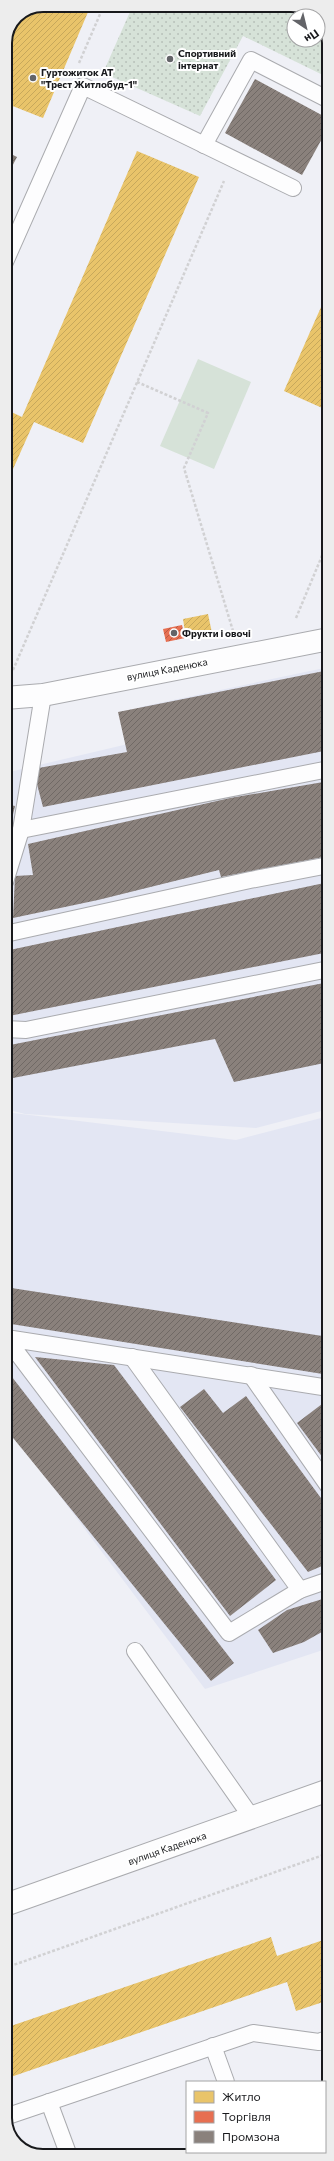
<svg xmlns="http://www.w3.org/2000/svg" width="334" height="2161" font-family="Commissioner,sans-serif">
  <defs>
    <pattern id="grass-dots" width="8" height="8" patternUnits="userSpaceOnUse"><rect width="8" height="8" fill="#d6e2d8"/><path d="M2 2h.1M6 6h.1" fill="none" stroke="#b7c1b9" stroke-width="1.8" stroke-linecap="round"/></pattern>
    <pattern id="homes-hatch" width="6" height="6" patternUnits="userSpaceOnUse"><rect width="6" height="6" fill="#e9c46a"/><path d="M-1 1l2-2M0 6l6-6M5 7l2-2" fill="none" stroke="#c7a85b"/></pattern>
    <pattern id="shops-hatch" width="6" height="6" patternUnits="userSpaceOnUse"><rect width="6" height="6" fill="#e76f51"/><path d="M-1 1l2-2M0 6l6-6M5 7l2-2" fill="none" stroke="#ba5a42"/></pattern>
    <pattern id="industry-hatch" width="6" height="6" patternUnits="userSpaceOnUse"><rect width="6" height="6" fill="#8a817c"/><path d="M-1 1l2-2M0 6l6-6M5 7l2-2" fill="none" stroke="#706965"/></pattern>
  </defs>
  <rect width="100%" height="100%" fill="#eff0f6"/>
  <g fill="#e3e6f3">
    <path d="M329,667v442l-73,19 -231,-14 -20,-5v-336l123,-29 12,-37z"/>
    <path d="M5,1112l231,28 93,-24v532l-124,41 -200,-266z"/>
  </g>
  <path fill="url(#grass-dots)" d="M133,5h163l22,11h-24v24h24v-23l11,21v40l-86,-42 -43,80 -97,-43z"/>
  <path fill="#d6e2d8" d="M198,359l53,23 -37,87 -54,-23z"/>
  <g fill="url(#homes-hatch)">
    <path d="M43,5h48l-48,113 -38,-15v-50l16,-39z"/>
    <path d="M137,151l62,26 -116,266 -49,-21 -29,65v-78l17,8z"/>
    <path d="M329,289v122l-45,-20z"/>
    <path d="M208,614l4,19 -26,5 -3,-19z"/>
    <path d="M271,1937l6,19 52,-18v62l-33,11 -9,-29 -282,97v-51z"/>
  </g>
  <path fill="url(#shops-hatch)" d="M182,625l3,13 -19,4 -3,-13z"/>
  <g fill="url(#industry-hatch)">
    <path d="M255,79l74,40v7l-27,49 -77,-42z"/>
    <path d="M5,151l12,6 -12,23z"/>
    <path d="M329,670v80l-286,57 -10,-38 94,-17 -9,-40z"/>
    <path d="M329,781v75l-108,21 -2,-7 -121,30 -85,18 2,-42 18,-1 -5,-31 202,-46z"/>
    <path d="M5,804l10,2 -9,38h-1z"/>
    <path d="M329,882v70l-320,64 -4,-28v-37z"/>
    <path d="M329,982v80l-95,20 -19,-43 -202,39 -8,-1v-31z"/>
    <path d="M5,1287l324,50v38l-324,-52z"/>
    <path d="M35,1357l79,8 162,215 -46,36z"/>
    <path d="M5,1368l229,295 -23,18 -206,-253z"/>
    <path d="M204,1389l19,24 23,-17 83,113v54l-21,9 -128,-165z"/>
    <path d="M322,1404l7,8v54l-32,-43z"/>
    <path d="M329,1597v31l-25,14 -31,11 -15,-23 29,-20z"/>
  </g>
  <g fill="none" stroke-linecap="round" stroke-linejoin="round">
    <defs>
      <g id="service">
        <path d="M204,145l47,-85 78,40"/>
        <path d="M5,262l78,-176 210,102"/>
        <path d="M21,830l308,-61"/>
        <path d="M5,882l16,-52 22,-135"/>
        <path d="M5,934l245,-54 79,-15"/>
        <path d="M5,1029l21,1 303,-61"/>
        <path d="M132,1357l168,233"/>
        <path d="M251,1375l78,112"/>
        <path d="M329,1388l-323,-50 223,295 71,-43 29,-10"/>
        <path d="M135,1651l117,167"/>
        <path d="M213,2046l13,36"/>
        <path d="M49,2102l20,54"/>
        <path d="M5,2117l248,-84 66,9 10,-4"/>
        <path d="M252,2152l2,4"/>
      </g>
      <path id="minor" d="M5,698l38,-3 286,-56"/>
      <path id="tertiary" d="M5,1905l324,-115"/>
    </defs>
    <use href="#service" stroke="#aaabaf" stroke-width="18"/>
    <use href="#minor" stroke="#aaabaf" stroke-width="24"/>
    <use href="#tertiary" stroke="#aaabaf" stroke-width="24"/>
    <g stroke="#d1d1d3" stroke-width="2.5" stroke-dasharray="3 2" stroke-linecap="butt">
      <path d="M79,63l25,-58"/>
      <path d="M137,382l71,31 -24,55 49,163"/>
      <path d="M296,618l33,-79"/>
      <path d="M13,670l211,-489"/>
      <path d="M5,1968l324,-115"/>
    </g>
    <use href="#service" stroke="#fdfdfe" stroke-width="16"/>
    <use href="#minor" stroke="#fdfdfe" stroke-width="22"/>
    <use href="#tertiary" stroke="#fdfdfe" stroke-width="22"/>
  </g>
  <g fill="#636468" stroke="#fff" stroke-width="1.5">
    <circle cx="170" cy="59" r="4"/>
    <circle cx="33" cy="78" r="4"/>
    <circle cx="174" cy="633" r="4"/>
  </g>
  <g text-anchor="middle" stroke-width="4" stroke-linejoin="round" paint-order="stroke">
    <g font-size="10" font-weight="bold" fill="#18191c" stroke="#fff" text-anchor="start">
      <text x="178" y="57">Спортивний<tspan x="178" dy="12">інтернат</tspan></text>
      <text x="41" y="76">Гуртожиток АТ<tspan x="41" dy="12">"Трест Житлобуд-1"</tspan></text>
      <text x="182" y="637">Фрукти і овочі</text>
    </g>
    <g font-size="10" fill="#18191c" stroke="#fff">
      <text transform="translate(167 669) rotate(-11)" y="4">вулиця Каденюка</text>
      <text transform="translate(167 1848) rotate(-19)" y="4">вулиця Каденюка</text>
    </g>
  </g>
  <path d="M0 0H334V2161H0ZM43 12H291A31 31 0 0 1 322 43V2118A31 31 0 0 1 291 2149H43A31 31 0 0 1 12 2118V43A31 31 0 0 1 43 12Z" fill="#ededed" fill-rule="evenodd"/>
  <path fill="none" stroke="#18191c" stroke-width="2" d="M43 12H291A31 31 0 0 1 322 43V2118A31 31 0 0 1 291 2149H43A31 31 0 0 1 12 2118V43A31 31 0 0 1 43 12Z"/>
  <rect x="186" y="2081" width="140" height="72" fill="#ffffff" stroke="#a3a3a4"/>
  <rect x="194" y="2091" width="20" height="12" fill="#e9c46a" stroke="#a3a3a4"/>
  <text x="222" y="2101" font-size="12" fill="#18191c">Житло</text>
  <rect x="194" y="2111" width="20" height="12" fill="#e76f51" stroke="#a3a3a4"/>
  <text x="222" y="2121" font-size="12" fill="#18191c">Торгівля</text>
  <rect x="194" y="2131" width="20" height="12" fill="#8a817c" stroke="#a3a3a4"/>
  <text x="222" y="2141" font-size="12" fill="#18191c">Промзона</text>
  <g transform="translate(306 28) rotate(145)"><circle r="19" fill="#ffffff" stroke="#a3a3a4"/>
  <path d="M0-3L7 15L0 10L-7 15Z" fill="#636468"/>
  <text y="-6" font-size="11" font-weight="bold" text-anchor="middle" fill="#18191c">Пн</text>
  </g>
</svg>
